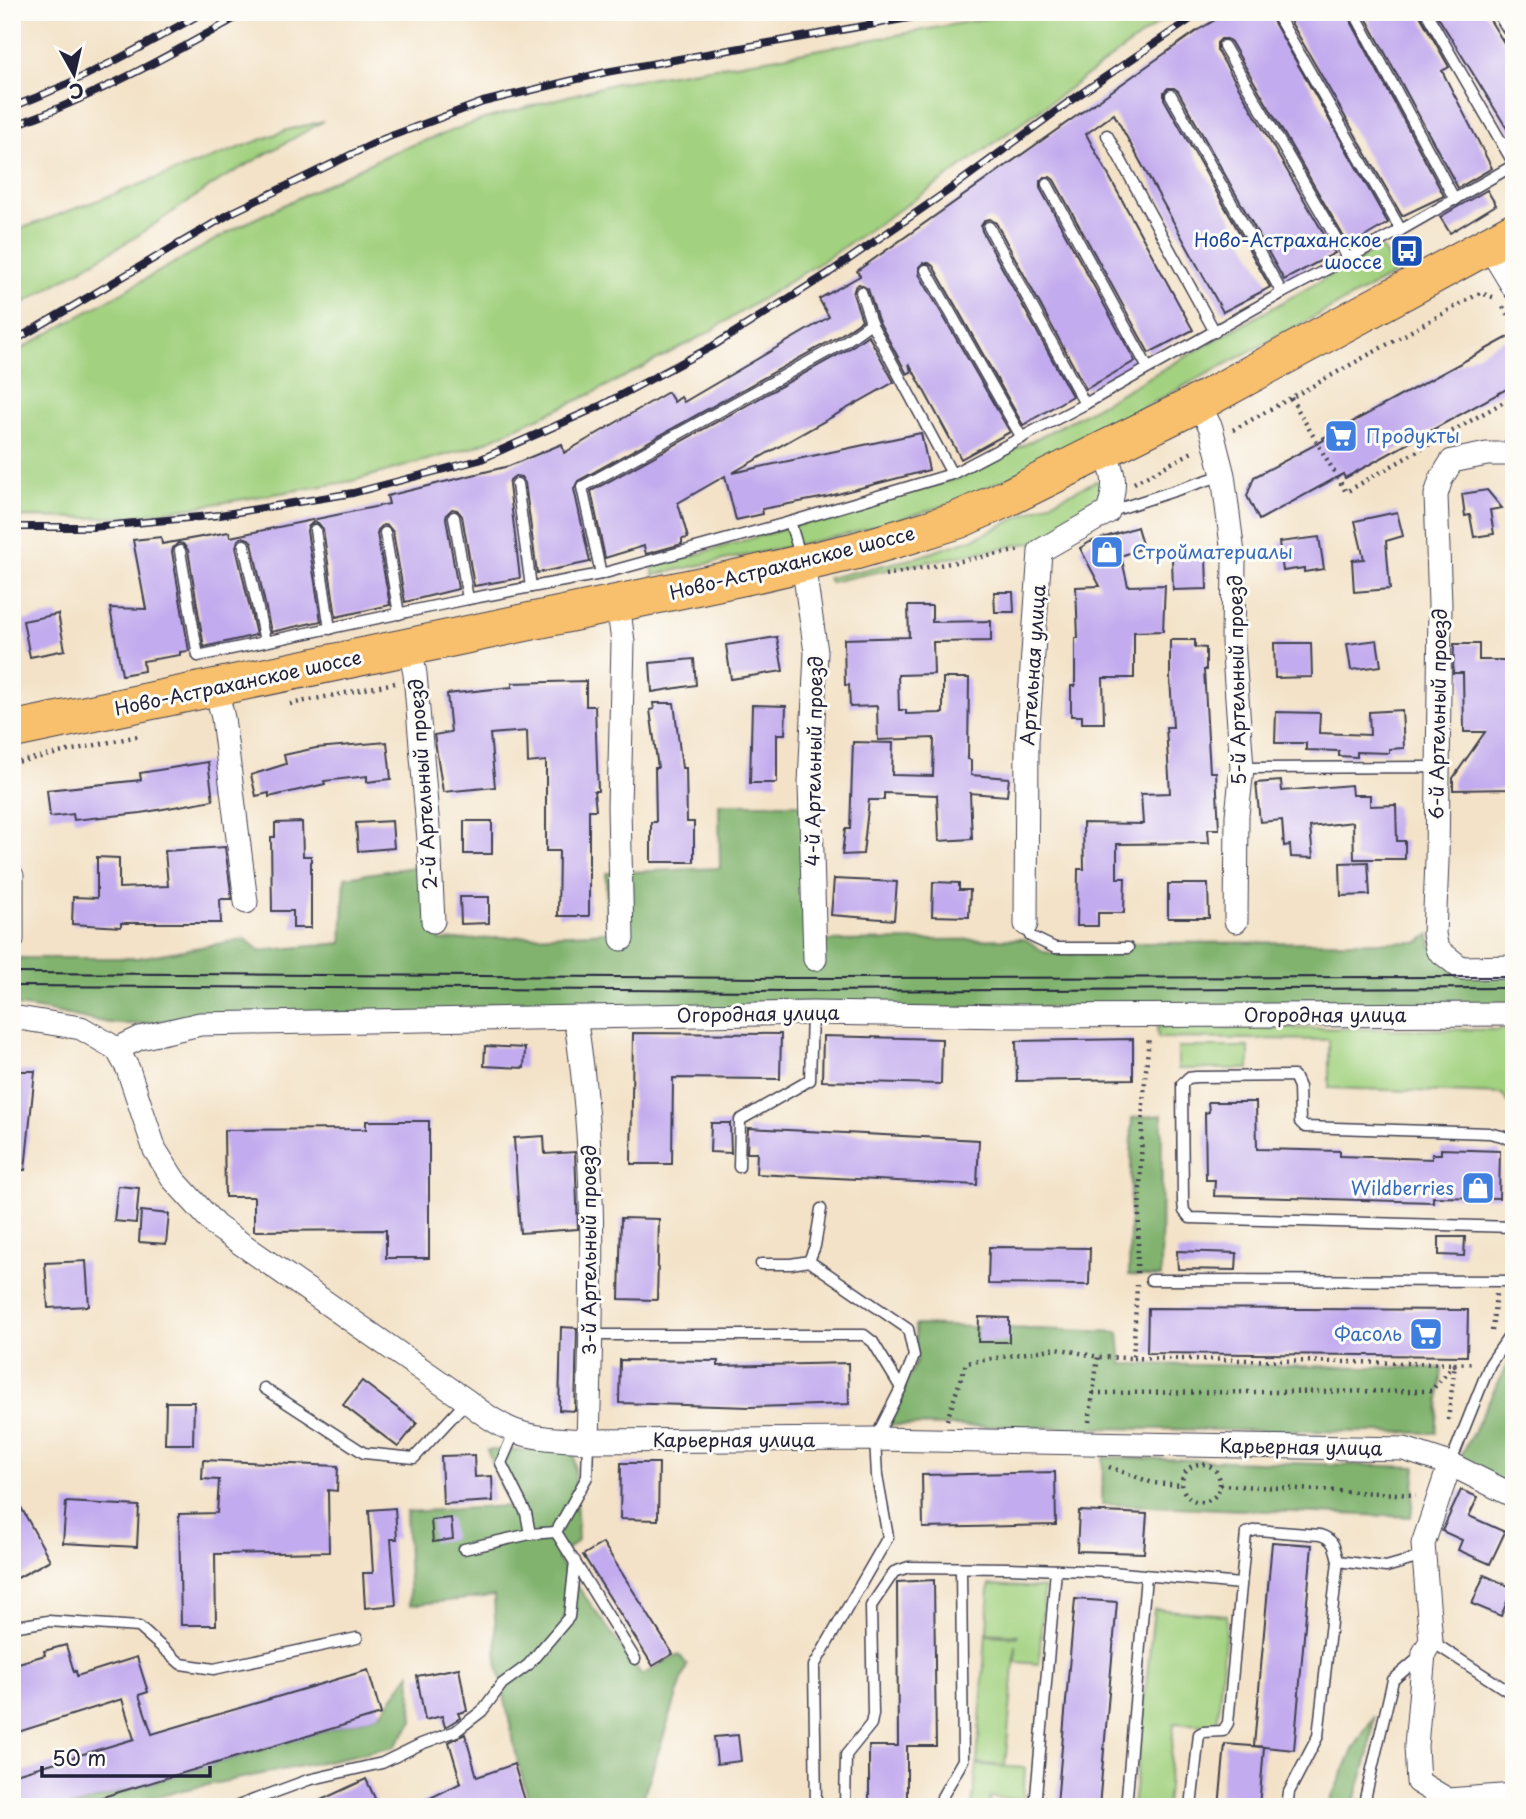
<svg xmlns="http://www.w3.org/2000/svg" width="1526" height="1819" font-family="'Playpen Sans',sans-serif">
  <rect width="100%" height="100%" fill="#fdfcf7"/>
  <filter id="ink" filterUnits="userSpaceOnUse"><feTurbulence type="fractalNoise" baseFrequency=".0143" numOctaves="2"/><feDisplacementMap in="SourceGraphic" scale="14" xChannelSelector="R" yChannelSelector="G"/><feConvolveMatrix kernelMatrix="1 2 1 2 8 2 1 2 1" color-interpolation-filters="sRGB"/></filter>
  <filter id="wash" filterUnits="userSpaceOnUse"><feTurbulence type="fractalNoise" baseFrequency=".00686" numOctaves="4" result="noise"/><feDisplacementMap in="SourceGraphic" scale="28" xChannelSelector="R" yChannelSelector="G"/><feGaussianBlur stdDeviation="1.57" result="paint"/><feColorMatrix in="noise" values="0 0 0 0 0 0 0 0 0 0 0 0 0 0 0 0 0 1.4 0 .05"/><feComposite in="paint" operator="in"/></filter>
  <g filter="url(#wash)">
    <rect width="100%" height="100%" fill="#f3e2c7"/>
    <g fill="#a2d17f" stroke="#627a5d" stroke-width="2">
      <path d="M1021,12h153l-232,169 -121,81 -117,73 -113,59 -117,53 -122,34 -132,22 -88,13 -40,2 -80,-1v-163l228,-128 151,-73 93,-34 132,-36 156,-25z"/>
      <path d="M324,121l-104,59 -83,56 -125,74v-78l275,-102z"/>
      <path d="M1381,247l16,26 -369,196 -81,36 -99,29 -195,41v-8l307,-89 118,-61z"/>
      <path d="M1096,481l4,1 4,17 -7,14 -46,26 -146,27 -75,16 -2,-4 87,-20 60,-20z"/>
      <path d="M1157,1027l357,3v80l-12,-16 -173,-6v-48l-171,-2z"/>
      <rect x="1178" y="1047" width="71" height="22"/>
      <path d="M989,1585l55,3 -5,76 -23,-2v-17l-11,121 -28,-3 9,-128 31,2 1,-2 -31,-2z"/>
      <path d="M1154,1609l73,6 -10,111 -43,-3 -8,84h-33z"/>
      <path d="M977,1765l48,3 -2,32 -33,-3 -1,10h-17z"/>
    </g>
    <g fill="#81b36e" stroke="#526a54" stroke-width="2">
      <path d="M719,804h81l22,128 5,9 198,-2 19,13 13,2 68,-1 5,-10 289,-1 11,-8 1,12 83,27v31l-1318,11c-24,4 -51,11 -76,9 -36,-3 -71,-16 -108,-18v-48h126l108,-19 13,12 83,-8 3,-66 90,-13 5,77 167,-9 -1,-59 114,-5z"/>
      <path d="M1162,1115l-1,162 -32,-2 3,-157z"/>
      <path d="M915,1325l204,7 3,32 320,4 -6,65 -549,-8 29,-63z"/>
      <path d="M1514,1351v137l-55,-28z"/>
      <path d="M487,1450h87l4,90 -21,18 85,117 37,-21 8,11 -47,142h-109l-13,-44 -21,-102 -3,-65 -84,9 -4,-93 103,-6z"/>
      <path d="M1103,1457l313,10 -5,50 -309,-13z"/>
      <path d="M410,1673l3,48 -19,26 -211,43 -62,17h-51l311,-93z"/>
      <path d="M1374,1716l-5,38 -16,53h-26l27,-59z"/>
    </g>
    <g id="blocks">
      <g fill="#c2abee">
        <path d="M1229,12h39l120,211 -39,23 -118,-204 -4,-3h-6l-4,4v7l118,203 -51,27 -106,-189 -4,-3h-6l-4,4v7l106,188 -9,5 -38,20 -109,-198 -28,20 107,196 -44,23 -95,-173 -4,-3h-6l-4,4v7l95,173 -49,28 -90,-166 -6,-4 -5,1 -4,6 1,5 90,165 -49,29 -90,-159 -4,-3h-6l-4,4v7l91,158 -49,27 -52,-96 2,9 -4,2 -29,-54 -10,-31 -9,-5 -4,3 -2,7 9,26 -23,16 -261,145 -4,8 16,73 -53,11 -12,-90 -4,-6 -6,-1 -5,4 -1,5 11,93 -46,8 -12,-70 -5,-6 -5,-1 -5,5 -1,4 12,71 -53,13 -12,-70 -5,-6 -5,-1 -5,5 -1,4 13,71 -54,12 -13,-88 -5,-6 -5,-1 -5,5 -1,4 14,90 -50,11 -19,-89 -3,-4 -6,-2 -5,3 -2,7 20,88 -52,12 -16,-97 -5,-6 -5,-1 -5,5 -1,4 17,99 -9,1v3l-37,6 1,10 -22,4 -12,-67 36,1 -13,-69 28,-3 1,7 67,-12 1,5 159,-33 -2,-8 122,-30 53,-22 2,9 104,-61 6,10 7,-5 3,5 145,-85 -10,-18 41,-23 -3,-5 341,-241z"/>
        <path d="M1285,12h61l98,184 -42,20z"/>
        <path d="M1363,12h55l31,55 -7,4 50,97 -34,20z"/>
        <path d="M1435,12h50l29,47v81z"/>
        <path d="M1487,190l9,15 -46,28 -10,-16z"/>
        <path d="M1514,334v51l-169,93 -2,-4 -84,46 -12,-24 7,-19 70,-37 -1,-2z"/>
        <path d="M868,335l26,47 -162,91 189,-40 8,37 -103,27 -64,12 1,5 -27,6 -11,-44 -47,27 10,35 -6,1v5l-36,10 -2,-8 -39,12 -14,-67 256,-141z"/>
        <path d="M1487,490l15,18 -12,2 4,24 -20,3 -4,-22 -5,1 -3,-22z"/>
        <path d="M1397,512l6,24 -17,5 4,48 -36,3 -2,-32 12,-1 -9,-38z"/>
        <path d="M1137,527l6,21 -22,8 7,30 37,-1 -2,46 -29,1v46h-31l1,45h-22v-7h-11v-30h4v-48h3l-2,-51 24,-1 -20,-38 10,-6z"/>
        <path d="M1319,537l5,32 -20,3v-4l-21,3 -4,-29z"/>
        <path d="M1206,555l1,34 -34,1 -1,-33z"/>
        <path d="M994,592h19l1,20h-19z"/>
        <path d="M908,606h24v16l59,-1v20l-58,1 1,32 -36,1 1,35h7v4l37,-1v-35h26l-1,81 3,1v15l38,3 -2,18 -37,-3 2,46 -33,2 -2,-46 -53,-2v7h-15l-6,54 -21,1 3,-26h5l3,-87 40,1 -1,32 41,1 1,-38 -56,2 -1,-34 -27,1 -1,-22h-4l-1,-46 65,-2z"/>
        <path d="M58,614l7,36 -35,7 -7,-36z"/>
        <path d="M777,637l6,34 -52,8 -5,-34z"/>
        <path d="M1170,640h25v7l11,1v22h-2l6,102h6l3,57h-11l1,14 -92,1v34h8l-1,35h-26v13h-21l1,-57h6l-1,-46 60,1 -2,-30 29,-1 -4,-66h7l-3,-50z"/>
        <path d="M1377,640l4,26 -30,4 -4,-26z"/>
        <path d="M1274,643h37l1,34 -37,1z"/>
        <path d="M1454,644h25v16h35v17h-4l4,112 -61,1v-12l32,-46h-21l-1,-59h-10z"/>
        <path d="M694,659l2,26 -44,7 -2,-29z"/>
        <path d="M586,681v25h9l3,85h-4l2,19h-7v106h-31l1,-65h-13v-90l-18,2 -1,-32 -37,3 5,53 -52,5 -9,-57 17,-3 -4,-38 65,-7v-4z"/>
        <path d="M653,703h21l8,65h4l1,54h7v40h-43v-40h5l-1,-54h3l-8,-58 4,-1z"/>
        <path d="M752,705l34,1 -1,28h-8v49h-27z"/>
        <path d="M1402,710l2,38 -15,1v4l-32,-1v5l-18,-1v-5l-33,-1v-7h-31l1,-31 44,1 -1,20 51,2 -1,-23z"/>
        <path d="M387,742l4,37 -24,3v-6l-43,5 1,3 -56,13v-4l-13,3 -5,-21 35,-11 -2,-9 32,-7z"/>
        <path d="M208,762l5,38 -72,13 -67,7 -1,-6 -23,3 -3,-27 94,-10 -1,-7z"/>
        <path d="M1281,781l1,10 69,-6 1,10h18v11l26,-1 1,36h8v18h-51l-1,-37 -43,5 3,31 -22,-1 -1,-12 -6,1 -2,-26 -22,2 -4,-39z"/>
        <path d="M392,821l2,27 -36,3 -2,-28z"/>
        <rect x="464" y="821" width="28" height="33"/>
        <path d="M302,822l1,34h8v72h-18v-17h-21l-1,-74h4v-14z"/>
        <path d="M225,847l7,52h-12l1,24h-100v4l-49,-3 1,-27 24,1v-41l22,1v30l49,-2 -3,-35z"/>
        <path d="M1368,862l2,33 -29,1 -1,-33z"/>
        <path d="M834,879l63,3 -3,38 -63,-5z"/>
        <path d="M933,882l26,1v7h11l-1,27 -37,-1z"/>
        <path d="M1168,884h40l1,34h-41z"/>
        <path d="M460,897h29v26l-28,1z"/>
        <path d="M633,1033l148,1 -1,45 -107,-1 -1,86h-41z"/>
        <path d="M823,1036l119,3 -1,45 -119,-3z"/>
        <path d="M1133,1039v40l-116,2 -1,-40z"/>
        <path d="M485,1046l40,2 -1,20 -40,-2z"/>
        <path d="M15,1071h20l-10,99h-13v-87z"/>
        <path d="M1208,1102h48l1,47 83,2v5l92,3v-5h9v-5l59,2 -1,47 -66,-1v5l-219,-6 1,-16h-9l-1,-67 4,-1z"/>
        <path d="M366,1121h63v137h-43v-28l-132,1v-34h-29l-1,-67 142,-1z"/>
        <path d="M711,1123h19l1,30 -21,-1z"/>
        <path d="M748,1128l231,12 -2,45 -221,-11 1,-21h-10z"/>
        <path d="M544,1136l1,18 30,-2 3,77 -58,4 -6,-95z"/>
        <path d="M118,1186l21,2 -3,35 -22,-2z"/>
        <path d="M141,1211l28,3 -3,30 -27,-2z"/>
        <path d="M621,1218l38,1 -2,81 -38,-1z"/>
        <path d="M1439,1237h26l-1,19 -25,-1z"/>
        <path d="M989,1247l101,1 -1,37 -101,-1z"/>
        <path d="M1177,1251l60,2 -1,17 -58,-1z"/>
        <path d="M86,1261l3,45 -41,2 -3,-45z"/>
        <path d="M1148,1308l320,2 -1,46 -320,-3z"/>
        <path d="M979,1317l30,1v24h-31z"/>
        <path d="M561,1327l16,1 -2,83 -16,-1z"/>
        <path d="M620,1360l98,1v5l130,-3 1,41 -99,3 -131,-4z"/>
        <path d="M362,1381l55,42 -19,24 -55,-42z"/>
        <path d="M166,1402h28l-1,42h-28z"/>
        <path d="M474,1455l1,22 17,-1 1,25 -50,3 -2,-48z"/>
        <path d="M203,1460l135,6 -1,25 -9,-1 1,62 -114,2 1,71h-35l-2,-111 38,-1 2,-33 -17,-1z"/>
        <path d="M621,1463h38l-1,57 -38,-1z"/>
        <path d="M1055,1472l1,53 -133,3 -1,-53z"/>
        <path d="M1461,1490l17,7 -9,19 36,16 -15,32 -32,-14 4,-10 -20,-9z"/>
        <path d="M12,1491l38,69 -38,21z"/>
        <path d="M66,1502l73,4 -2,41 -74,-4z"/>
        <path d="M395,1508l2,31h-6l5,66 -31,3 -2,-35h10l-4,-63z"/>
        <path d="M1079,1511l68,3 -3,39 -67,-2z"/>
        <path d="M451,1518l2,21 -20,3 -2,-22z"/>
        <path d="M1272,1542l40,3 -18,205 -40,-4z"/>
        <path d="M603,1543l70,111 -20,12 -70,-111z"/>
        <path d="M1484,1575l29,13 -12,28 -29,-12z"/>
        <path d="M934,1580l2,166h-29v61h-38v-61h29l-1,-164z"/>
        <path d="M1075,1599l42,3 -18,205 -42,-3z"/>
        <path d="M66,1645l8,27 2,-1 1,5 60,-19 11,35 -9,3 13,39 216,-64 13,44 -312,93h-57v-32l122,-36 -12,-40 -110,35v-69l33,-10 -1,-4z"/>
        <path d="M459,1668l8,43 -9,2 2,5 -15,9 -3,-11 -17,4 -8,-44z"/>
        <path d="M465,1734l12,43 37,-13 13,43h-115l49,-24 -12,-41z"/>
        <path d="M738,1735l3,26 -24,3 -3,-27z"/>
        <path d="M1225,1744l39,3 -5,60h-40z"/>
        <path d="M366,1779l13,28h-73z"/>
      </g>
    </g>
  </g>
  <g filter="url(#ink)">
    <use href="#blocks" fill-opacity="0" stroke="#413f50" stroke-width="2"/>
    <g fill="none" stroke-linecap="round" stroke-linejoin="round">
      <defs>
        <g id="service">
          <path d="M1354,12l101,188"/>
          <path d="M1426,12l88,152"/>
          <path d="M1497,12l17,27"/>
          <path d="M1276,13l125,217"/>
          <path d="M1224,46l123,211"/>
          <path d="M1171,95l111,198"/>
          <path d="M1107,135l108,197"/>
          <path d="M1047,184l101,184"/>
          <path d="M989,227l96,177"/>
          <path d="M926,270l96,168"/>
          <path d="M861,292l10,31 81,151"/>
          <path d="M517,484l14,103"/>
          <path d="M1109,512l114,-37"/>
          <path d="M454,517l14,82"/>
          <path d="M315,530l15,99"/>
          <path d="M385,533l14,81"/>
          <path d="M244,545l21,96"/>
          <path d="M180,551l18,105 270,-57 133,-25 189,-52"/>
          <path d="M801,558l-11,-36 162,-48 133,-70 197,-111 119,-63 113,-65"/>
          <path d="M601,574l-19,-87 261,-144 28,-20"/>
          <path d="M1242,768l183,-1 12,3"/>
          <path d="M1026,924l4,12 25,12h73"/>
          <path d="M1514,1142l-12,-6 -13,-3 -184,-6 -5,-5 -1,-35 -5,-11 -98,1 -8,1 -6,6 1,118 1,9 6,7 324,9"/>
          <path d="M739,1167l1,-47 70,-40 2,-67"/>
          <path d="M809,1261l99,68 6,27 -13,32"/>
          <path d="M761,1264h30l18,-3 6,-15 6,-37"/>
          <path d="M1151,1280l363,1"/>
          <path d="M591,1335h273l9,7 28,46 -26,51 2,37 11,61 -74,129 2,141"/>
          <path d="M264,1388l100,65 50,5 53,-57"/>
          <path d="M514,1433l-13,30 25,50 4,21"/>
          <path d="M588,1441l-1,36 -31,55 79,127"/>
          <path d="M1450,1464l40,-100 24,-35"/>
          <path d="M464,1549l66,-15 26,-2"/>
          <path d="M12,1627l36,-6 91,6 42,37 33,5 143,-31"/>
          <path d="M1431,1641l83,54"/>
          <path d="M235,1807l73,-27 74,-17 39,-19 35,-13 26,-20 20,-27 26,-19 41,-48 6,-56"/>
          <path d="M845,1807l1,-52 25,-31 2,-10 -2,-108 23,-34 15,-5 100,1 103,4 128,12"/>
          <path d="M942,1807v-10l21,-37 -2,-191"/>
          <path d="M1035,1807l21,-237"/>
          <path d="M1126,1807l20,-231"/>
          <path d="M1191,1807l8,-73 4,-2 20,-1 5,-8 18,-190 11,-3 63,5c14,4 15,13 18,26"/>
          <path d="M1287,1807l2,-15 29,-56 20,-175 48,6 38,-11"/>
          <path d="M1368,1807l-4,-4 29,-123 29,-25"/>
        </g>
        <g id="minor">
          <path d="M1488,245l26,43"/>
          <path d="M1198,403l13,25 12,47 11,86 -1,81 9,126 -5,47 -1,106"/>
          <path d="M1514,454h-27l-35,7 -11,18 -5,16 4,109 -3,257 -3,73 3,15 24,19 53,-1"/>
          <path d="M803,563l13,89 -6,132 5,175"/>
          <path d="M618,603l5,39 -4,165 3,132"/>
          <path d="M410,648l5,26 14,166 4,81"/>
          <path d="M216,688l7,30 23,184"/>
          <path d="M12,876v64"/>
          <path d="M1026,924l1,-183 13,-190 68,-39c9,-28 7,-38 -5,-63"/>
          <path d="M12,1017l69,11 36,21 11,20 27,81 19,30 42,46 251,175c45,37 64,37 121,40l287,-2 529,10 46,15 64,32"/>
          <path d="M575,1017c23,141 17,282 13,424"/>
          <path d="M117,1049l23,-11 60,-14 612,-11 200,3 502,-2"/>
          <path d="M1450,1464l-27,80 8,97 -7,12 -8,93 2,36 30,18 66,-5"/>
        </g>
        <path id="primary" d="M12,730l735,-154 108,-25 55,-16 48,-15 49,-22 191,-95 316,-172"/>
      </defs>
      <use href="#service" stroke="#413f50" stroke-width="13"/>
      <use href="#minor" stroke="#413f50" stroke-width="25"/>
      <use href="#primary" stroke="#413f50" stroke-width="39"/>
      <g stroke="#413f50" stroke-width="4.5" stroke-dasharray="2 5" stroke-linecap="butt">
        <path d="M1503,307l11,18"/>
        <path d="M1291,398l55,94 168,-96"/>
        <path d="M1233,430l247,-137 16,5"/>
        <path d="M1134,483l60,-32"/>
        <path d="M885,575l136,-25"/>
        <path d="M290,704l105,-21"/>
        <path d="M12,763l126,-27"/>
        <path d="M1137,1273l6,-169 6,-67"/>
        <path d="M1492,1331l4,-37"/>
        <path d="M1133,1358l322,6"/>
        <path d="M1093,1393l338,-2 24,-27"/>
        <path d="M947,1420l19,-57 91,-15 41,9 35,1 4,-73"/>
        <path d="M1448,1420l7,-56 19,-1"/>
        <path d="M1089,1422l9,-65"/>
        <circle cx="1201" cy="1483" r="19"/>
        <path d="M1109,1467l44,16 29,2"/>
        <path d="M1220,1485l196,10"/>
      </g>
      <use href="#service" stroke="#fff" stroke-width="10"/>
      <use href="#minor" stroke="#fff" stroke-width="23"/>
      <use href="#primary" stroke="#f8bf6c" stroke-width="37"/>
      <g stroke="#22223b" stroke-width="2">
        <path d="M12,973l779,5 723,-1"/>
        <path d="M12,986l779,5 723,-3"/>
      </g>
      <defs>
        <g id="rail">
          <path d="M12,107c67,-25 130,-60 192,-95"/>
          <path d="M12,126c83,-29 158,-71 234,-114"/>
          <path d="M12,342l221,-130 150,-73 100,-37 123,-30 336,-60"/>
          <path d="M12,527h80l128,-12 133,-22 126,-33 121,-54 113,-60 116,-73 120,-83 121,-89 131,-89"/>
        </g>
      </defs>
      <use href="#rail" stroke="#22223b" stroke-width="8"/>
      <use href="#rail" stroke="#fdfcf7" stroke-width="5" stroke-dasharray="16" stroke-linecap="butt"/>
    </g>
  </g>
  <defs>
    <symbol id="bus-square" viewBox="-11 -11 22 22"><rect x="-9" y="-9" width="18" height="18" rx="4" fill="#1a4fb4" stroke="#fdfcf7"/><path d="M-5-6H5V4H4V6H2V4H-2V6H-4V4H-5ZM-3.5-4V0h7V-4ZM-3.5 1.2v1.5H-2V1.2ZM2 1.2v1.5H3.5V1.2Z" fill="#fff"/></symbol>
    <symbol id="supermarket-square" viewBox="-11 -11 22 22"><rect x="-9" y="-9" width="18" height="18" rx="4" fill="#3f7fe0" stroke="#fdfcf7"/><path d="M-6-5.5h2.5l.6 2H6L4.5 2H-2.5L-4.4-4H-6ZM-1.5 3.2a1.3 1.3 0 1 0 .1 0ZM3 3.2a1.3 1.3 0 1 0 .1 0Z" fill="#fff"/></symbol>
    <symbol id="shop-square" viewBox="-11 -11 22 22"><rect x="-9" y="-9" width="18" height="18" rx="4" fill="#3f7fe0" stroke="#fdfcf7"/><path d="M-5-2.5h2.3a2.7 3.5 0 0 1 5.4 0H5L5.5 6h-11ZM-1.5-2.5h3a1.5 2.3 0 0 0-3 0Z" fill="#fff"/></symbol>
  </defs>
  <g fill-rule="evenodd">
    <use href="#bus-square" x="1388" y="232" width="38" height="38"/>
    <use href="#supermarket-square" x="1322" y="417" width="38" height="38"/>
    <use href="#shop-square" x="1088" y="533" width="38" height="38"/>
    <use href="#shop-square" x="1459" y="1169" width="38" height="38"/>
    <use href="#supermarket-square" x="1407" y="1315" width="38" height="38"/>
  </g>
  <g text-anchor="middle" stroke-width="6" stroke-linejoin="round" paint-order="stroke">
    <g font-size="19" fill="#164399" stroke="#fdfcf7" text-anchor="end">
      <text x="1382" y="247">Ново-Астраханское<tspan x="1382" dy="22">шоссе</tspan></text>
    </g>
    <g font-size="19" fill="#366cbe" stroke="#fdfcf7" text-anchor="start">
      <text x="1366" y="443">Продукты</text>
      <text x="1132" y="559">Стройматериалы</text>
      <text x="1454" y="1195" text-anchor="end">Wildberries</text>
      <text x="1402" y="1341" text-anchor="end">Фасоль</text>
    </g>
    <g font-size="19" fill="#22223b" stroke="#fdfcf7">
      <text transform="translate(792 563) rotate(-14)" y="7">Ново-Астраханское шоссе</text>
      <text transform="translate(1033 665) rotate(-86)" y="7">Артельная улица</text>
      <text transform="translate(1237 680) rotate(-91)" y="7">5-й Артельный проезд</text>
      <text transform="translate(238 683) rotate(-12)" y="7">Ново-Астраханское шоссе</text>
      <text transform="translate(1438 714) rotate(-89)" y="7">6-й Артельный проезд</text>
      <text transform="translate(814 761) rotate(-89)" y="7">4-й Артельный проезд</text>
      <text transform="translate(423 784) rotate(-94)" y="7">2-й Артельный проезд</text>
      <text transform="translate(758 1014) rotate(-1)" y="7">Огородная улица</text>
      <text x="1325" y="1022">Огородная улица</text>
      <text transform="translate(589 1250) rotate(-90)" y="7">3-й Артельный проезд</text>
      <text x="734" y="1447">Карьерная улица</text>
      <text transform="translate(1301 1447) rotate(1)" y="7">Карьерная улица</text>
    </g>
  </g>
  <rect width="1526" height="1819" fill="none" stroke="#fdfcf7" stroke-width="42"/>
  <g transform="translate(74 74) rotate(172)" stroke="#fdfcf7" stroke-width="5" paint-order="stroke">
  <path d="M0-5L12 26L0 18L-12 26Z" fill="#22223b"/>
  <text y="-10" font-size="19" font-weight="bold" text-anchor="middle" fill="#22223b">С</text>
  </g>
  <path d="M42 1766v10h168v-10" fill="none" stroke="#22223b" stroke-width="3.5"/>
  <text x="52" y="1766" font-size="21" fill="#22223b" stroke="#fdfcf7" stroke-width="5" paint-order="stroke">50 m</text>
</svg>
